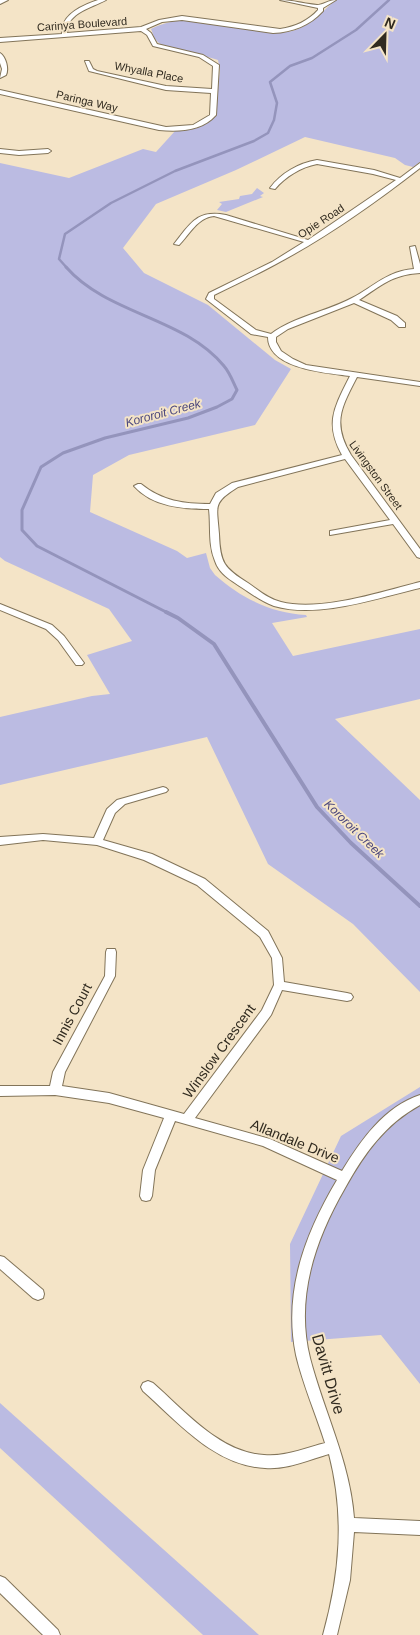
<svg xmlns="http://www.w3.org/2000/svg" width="420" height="1635" font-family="Arial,sans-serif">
  <rect width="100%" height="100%" fill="#f4e4c7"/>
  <g fill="#bbbbe2">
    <path d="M336,0h84v162l-7,5 -8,-2 -10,-7 -90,-21 -69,33 -80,34 -33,44 21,25 64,32 67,55 16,9 -36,56 -126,30 -36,20 -3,37 87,39 10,7 19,-5 4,15 5,7c26,23 56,38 91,40l1,2 -35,6 21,33 127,-27v70l-85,20 85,81v192l-67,-68 -85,-60 -61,-127 -207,48v-68l92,-21 18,-2 -23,-39 45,-14 -23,-32 -104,-48 -5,-4v-394l69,15 74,-29 13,3 19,-21 17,-3 18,-7 5,-5 5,-46 -2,-10c-15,-6 -53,-8 -62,-20 -3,-3 -3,-7 -5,-11 32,-17 68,-5 102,1 13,2 26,4 39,1 18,-4 30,-20 44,-31z"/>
    <path d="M257,188l7,5 -4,3 3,1 -37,15 -9,-2 5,-6 -3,-2 20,-3 1,-3 12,-2z"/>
    <path d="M420,1087v297l-39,-49 -90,7 -1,-98 51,-108z"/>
    <path d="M0,1403l259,232h-56l-203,-187z"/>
  </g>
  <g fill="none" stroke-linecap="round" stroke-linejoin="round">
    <path stroke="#9494bc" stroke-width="2.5" d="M67,268l-8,-9 6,-25 46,-31 64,-32 79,-30 14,-8 6,-13 3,-17 -7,-21 20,-16 22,-8 44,-28 33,-30"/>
    <path stroke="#9494bc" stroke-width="3" d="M66,267c42,48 118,50 158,99 6,7 9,16 13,24l-5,9 -15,8 -29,11 -83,20 -42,15 -22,14 -19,43v20l15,16 131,67"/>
    <path stroke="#9494bc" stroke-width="4" d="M166,612l12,6 36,26 103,163 34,36 69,63"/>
    <defs>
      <g id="minor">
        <path d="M0,0h8l-8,4z"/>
        <path d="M98,0h8c-14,8 -39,12 -39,33l74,-6 18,-7 23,-4 98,13c15,-2 28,-8 38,-19v-2l-38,-8c13,0 24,4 37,5 6,0 12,-5 19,-5l-13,8v3c-14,15 -30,21 -50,22l-91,-13 -20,2 -16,7 5,4 6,11 46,11 16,10 -3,50c-14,16 -37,17 -57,15l-159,-36v-4l166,37 27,-2 17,-10 1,-22 -45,-3 -77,-19 -4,-10h4l4,8 4,2 69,15 46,3 1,-23 -14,-9 -46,-11 -6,-11 -6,-4 -141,11v-4l62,-4c-2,-19 21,-29 36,-34z"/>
        <path d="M0,53c6,4 9,16 6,22l-6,3 2,-9 -2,-6z"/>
        <path d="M0,149l19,2 29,-2 3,2 -3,2 -29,2 -19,-2z"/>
        <path d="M317,160l57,10 26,8 20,-15v5c-45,35 -93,69 -144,96 -20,11 -41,21 -62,31v4l42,31 15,4c24,-18 55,-22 81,-36 23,-12 35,-27 62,-29l-4,-22 5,-1 5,18v9c-29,2 -38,12 -61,27l38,16 8,7v4h-6l-8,-7 -37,-17 -66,26 -12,8v5l5,9 12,8 13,6 114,17v4l-63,-9c-16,31 -25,46 -6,78l69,94v9l-3,-1 -24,-33 -63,11v-4l60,-11 -45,-61 -107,28c-26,16 -21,19 -19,47 1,29 5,34 29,49 10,7 20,16 33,19 39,10 100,-10 139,-20v6c-43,10 -102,31 -146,18 -12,-4 -22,-12 -33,-19 -10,-7 -22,-13 -26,-26 -7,-16 -4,-35 -6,-52 -26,0 -56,-2 -75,-23l4,-2h3c21,17 43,20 69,20l6,-11 16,-10 110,-28c-18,-32 -7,-49 8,-79 -23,-3 -82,-7 -82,-39l-17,-3 -45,-35 3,-6 63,-31 32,-20 -90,-26c-17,2 -24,18 -35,29l-5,-1c16,-20 23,-35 52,-29l82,25 88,-60 -23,-6 -56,-10c-16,3 -32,13 -42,25l-5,-1c11,-15 29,-25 47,-28z"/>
        <path d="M0,604l52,21 12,11 20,27 -2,2h-6l-18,-25 -12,-11 -46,-19z"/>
        <path d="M163,787l3,1 2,2 -2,2 -41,12 -10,9 -12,27 49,14 53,25 63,52 14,27 2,24 63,11 4,1 2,3 -2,3 -4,1 -65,-11 -11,25 -76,103 75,21 72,32c19,-31 42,-64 78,-76v10c-35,19 -56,49 -75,83 -30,52 -50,110 -35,170 14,54 40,104 44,160l66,3v14l-66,-3 -4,48 -13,55h-14c17,-61 22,-119 6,-181 -21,6 -43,16 -64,14 -50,-2 -87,-46 -122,-77l-2,-4 2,-4 5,-2 5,2c31,27 67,70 111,72 21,2 42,-7 61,-12 -9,-29 -22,-58 -29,-88 -13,-63 9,-121 41,-175l-74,-34 -88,-25 -20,49 -3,26 -2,4 -4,1 -4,-1 -2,-4 3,-26 21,-52 -55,-15 -54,-8 -55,1v-10h50l3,-14 52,-96 1,-24 1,-3h8l1,3 -1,24 -50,96 -3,14 47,7 75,21 78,-104 12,-25 -2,-27 -12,-21 -63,-52 -53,-25 -47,-15 -54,-5 -43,5v-8l43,-3 51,4 13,-29 10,-9z"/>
        <path d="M0,1256l4,1 39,33 1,4 -1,4 -5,2 -5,-2 -33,-29z"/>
        <path d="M0,1576l5,2 53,52 2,5h-17l-43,-42z"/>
      </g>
    </defs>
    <use href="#minor" stroke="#827459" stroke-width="2"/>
    <use href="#minor" fill="#fff" fill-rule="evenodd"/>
  </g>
  <g text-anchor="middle" stroke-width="4" stroke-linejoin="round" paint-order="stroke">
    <g font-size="11" fill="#302a1f" stroke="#f4e4c7">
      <text transform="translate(82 24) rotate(-4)" y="4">Carinya Boulevard</text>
      <text transform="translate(149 72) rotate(11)" y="4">Whyalla Place</text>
      <text transform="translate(87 101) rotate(13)" y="4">Paringa Way</text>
      <text transform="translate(321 221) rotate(-33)" y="4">Opie Road</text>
      <text transform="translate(376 475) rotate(54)" y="4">Livingston Street</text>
    </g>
    <g font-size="12" font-style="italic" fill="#4b477d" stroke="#f4e4c7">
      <text transform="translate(163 413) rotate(-15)" y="4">Kororoit Creek</text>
      <text transform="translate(354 829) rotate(44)" y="4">Kororoit Creek</text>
    </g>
    <g font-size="14" fill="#302a1f" stroke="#f4e4c7">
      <text transform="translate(72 1014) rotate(-62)" y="5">Innis Court</text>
      <text transform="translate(219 1051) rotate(-54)" y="5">Winslow Crescent</text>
      <text transform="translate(295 1141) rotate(22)" y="5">Allandale Drive</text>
    </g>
    <g font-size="16" fill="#302a1f" stroke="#f4e4c7">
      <text transform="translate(329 1374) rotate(74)" y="6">Davitt Drive</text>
    </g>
  </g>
  <g transform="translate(385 35) rotate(23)" stroke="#f4e4c7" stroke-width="4" paint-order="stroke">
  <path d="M0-4L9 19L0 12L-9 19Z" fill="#302a1f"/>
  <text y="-8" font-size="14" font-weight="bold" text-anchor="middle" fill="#302a1f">N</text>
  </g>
</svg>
